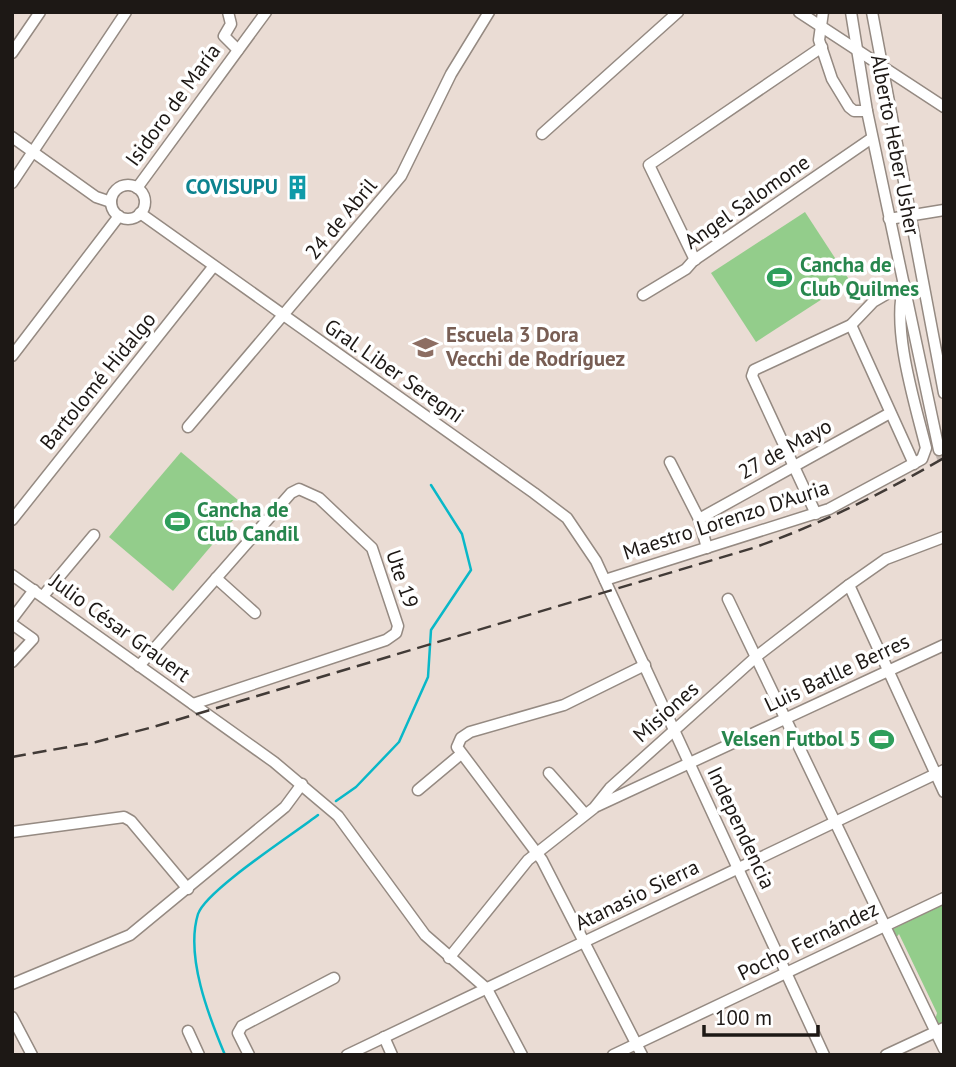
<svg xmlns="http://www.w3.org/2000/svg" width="956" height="1067" font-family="'PT Sans',sans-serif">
  <rect width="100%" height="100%" fill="#eadcd4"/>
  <g fill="#93cd8b">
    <path d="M805,212l45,69 -94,61 -45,-69z"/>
    <path d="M181,452l64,54 -72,85 -64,-54z"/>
    <path d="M944,904v119l-6,3 -3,-6 2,-7 -38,-79 -3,4 -3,-9z"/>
  </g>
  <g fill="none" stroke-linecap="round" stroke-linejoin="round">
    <g stroke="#09b8c8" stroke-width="2.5">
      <path d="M336,801l20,-14 43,-45 29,-65 3,-47 40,-60 -9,-36 -31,-49"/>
      <path d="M225,1055c-16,-38 -40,-99 -27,-141 8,-24 97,-81 120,-99"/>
    </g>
    <path stroke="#c1b5ae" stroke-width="10" stroke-dasharray="10 5" stroke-linecap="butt" d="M939,450l5,14"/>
    <defs>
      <g id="minor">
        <path d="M228,12l3,12 -7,12 14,14"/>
        <path d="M799,12l145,95"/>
        <path d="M823,12l-4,28 13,39 17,28 5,4h13"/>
        <path d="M851,12l16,99 72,339"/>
        <path d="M872,12l72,381"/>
        <path d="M12,53l28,-41"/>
        <path d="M542,134l136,-122"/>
        <path d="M12,137l84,60 15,5"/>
        <path d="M12,183l114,-171"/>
        <circle cx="128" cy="202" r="17"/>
        <path d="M137,188l129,-176"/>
        <path d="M140,213l394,280 33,25 29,43 228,494"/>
        <path d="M889,219l55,-9"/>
        <path d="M695,260l-46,-95 173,-118"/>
        <path d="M643,295l43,-26 7,-8 179,-123"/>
        <path d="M851,325l63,139"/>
        <path d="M12,356l107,-140"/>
        <path d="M188,427l213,-251 50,-102 38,-62"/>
        <path d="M670,462l29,57 8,29"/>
        <path d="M816,514l-64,-138 2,-6 97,-45 22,-23 31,-18"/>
        <path d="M699,519l191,-106"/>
        <path d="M12,520l201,-253"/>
        <path d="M12,575l262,187 64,54 87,119 62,54 35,66"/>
        <path d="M216,578l39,35"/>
        <path d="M605,580l224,-71 93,-50 4,-11c-11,-45 -35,-119 -22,-164"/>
        <path d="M849,585l95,207"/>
        <path d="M43,596l51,-61"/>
        <path d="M728,599l216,450"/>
        <path d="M12,619l22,-29"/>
        <path d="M12,624l21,15 -21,23"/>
        <path d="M139,666l152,-173 8,-4 20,9 53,50 26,78 -2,7 -10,7 -193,64"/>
        <path d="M549,773l36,41"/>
        <path d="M418,790l43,-36"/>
        <path d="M597,806l347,-161"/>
        <path d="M12,832l112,-15 7,4 57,68"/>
        <path d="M449,958l79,-98 66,-52 16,-20 147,-132 92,-71 37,-26 58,-22"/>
        <path d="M12,984l118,-49 155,-128 17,-23"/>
        <path d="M12,1017l20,38"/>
        <path d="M188,1031l11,24"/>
        <path d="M384,1037l8,18"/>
        <path d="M249,1055l-11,-22 4,-7 92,-48"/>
        <path d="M347,1055l597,-285"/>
        <path d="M613,1055l331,-157"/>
        <path d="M642,1055l-100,-195 -85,-113 4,-9 9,-6 94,-27 81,-40"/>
        <path d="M886,1055l58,-27"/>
      </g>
    </defs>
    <use href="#minor" stroke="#958a82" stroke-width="13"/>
    <use href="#minor" stroke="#fff" stroke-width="10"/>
    <path stroke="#413a36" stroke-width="2.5" stroke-dasharray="14 7" stroke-linecap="butt" d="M12,757l84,-15 57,-15 600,-179c68,-24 128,-54 191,-90"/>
  </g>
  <defs>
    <symbol id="building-bare" viewBox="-9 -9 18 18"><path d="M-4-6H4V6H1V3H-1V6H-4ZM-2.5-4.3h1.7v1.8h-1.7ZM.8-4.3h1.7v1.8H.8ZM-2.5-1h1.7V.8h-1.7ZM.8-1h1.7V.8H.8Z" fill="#0f9aa8" stroke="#fff" stroke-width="2.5" paint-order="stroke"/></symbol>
    <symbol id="stadium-bare" viewBox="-9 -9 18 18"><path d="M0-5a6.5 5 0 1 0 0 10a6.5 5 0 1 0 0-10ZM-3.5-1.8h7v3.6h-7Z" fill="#2e9e5b" stroke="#fff" stroke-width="2.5" paint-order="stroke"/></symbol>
    <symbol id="school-bare" viewBox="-9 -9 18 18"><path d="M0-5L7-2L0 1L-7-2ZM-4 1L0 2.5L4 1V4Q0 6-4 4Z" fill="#8d6e63" stroke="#fff" stroke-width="2.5" paint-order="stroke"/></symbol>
  </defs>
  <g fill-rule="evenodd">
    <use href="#building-bare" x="280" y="170" width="35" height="35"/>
    <use href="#stadium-bare" x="762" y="260" width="35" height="35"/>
    <use href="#school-bare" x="408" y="330" width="35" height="35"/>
    <use href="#stadium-bare" x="160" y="504" width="35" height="35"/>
    <use href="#stadium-bare" x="864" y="722" width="35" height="35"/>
  </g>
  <g text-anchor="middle" stroke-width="7" stroke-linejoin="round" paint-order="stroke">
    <g font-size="21" fill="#1d1815" stroke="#fff">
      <text transform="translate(173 105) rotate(-54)" y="7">Isidoro de María</text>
      <text transform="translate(895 145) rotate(79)" y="7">Alberto Heber Usher</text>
      <text transform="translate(747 202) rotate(-35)" y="7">Angel Salomone</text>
      <text transform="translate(341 219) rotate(-50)" y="7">24 de Abril</text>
      <text transform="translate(394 371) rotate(35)" y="7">Gral. Liber Seregni</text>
      <text transform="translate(98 381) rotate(-51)" y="7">Bartolomé Hidalgo</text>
      <text transform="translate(785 449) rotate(-29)" y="7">27 de Mayo</text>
      <text transform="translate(726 520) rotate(-18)" y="7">Maestro Lorenzo D'Auria</text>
      <text transform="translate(402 579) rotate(71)" y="7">Ute 19</text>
      <text transform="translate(120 628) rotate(36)" y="7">Julio César Grauert</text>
      <text transform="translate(837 673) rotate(-25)" y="7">Luis Batlle Berres</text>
      <text transform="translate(666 712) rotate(-42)" y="7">Misiones</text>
      <text transform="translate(741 828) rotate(65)" y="7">Independencia</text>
      <text transform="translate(637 895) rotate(-26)" y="7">Atanasio Sierra</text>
      <text transform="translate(808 941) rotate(-26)" y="7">Pocho Fernández</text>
    </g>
    <g font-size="21" font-weight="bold" fill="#0d838f" stroke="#fff" text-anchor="end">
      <text x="278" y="194">COVISUPU</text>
    </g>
    <g font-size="21" font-weight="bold" fill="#27864d" stroke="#fff" text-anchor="start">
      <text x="800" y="272">Cancha de<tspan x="800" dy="24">Club Quilmes</tspan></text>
      <text x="197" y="517">Cancha de<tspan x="197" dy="24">Club Candil</tspan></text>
      <text x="861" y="746" text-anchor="end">Velsen Futbol 5</text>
    </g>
    <g font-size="21" font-weight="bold" fill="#785e54" stroke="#fff" text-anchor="start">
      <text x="446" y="342">Escuela 3 Dora<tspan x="446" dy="24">Vecchi de Rodríguez</tspan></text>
    </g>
  </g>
  <rect width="956" height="1067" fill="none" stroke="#1d1815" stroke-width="28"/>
  <path d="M704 1025v10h114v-10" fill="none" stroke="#1d1815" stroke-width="3.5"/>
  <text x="715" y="1025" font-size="21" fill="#1d1815" stroke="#ffffff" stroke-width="5" paint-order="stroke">100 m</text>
</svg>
